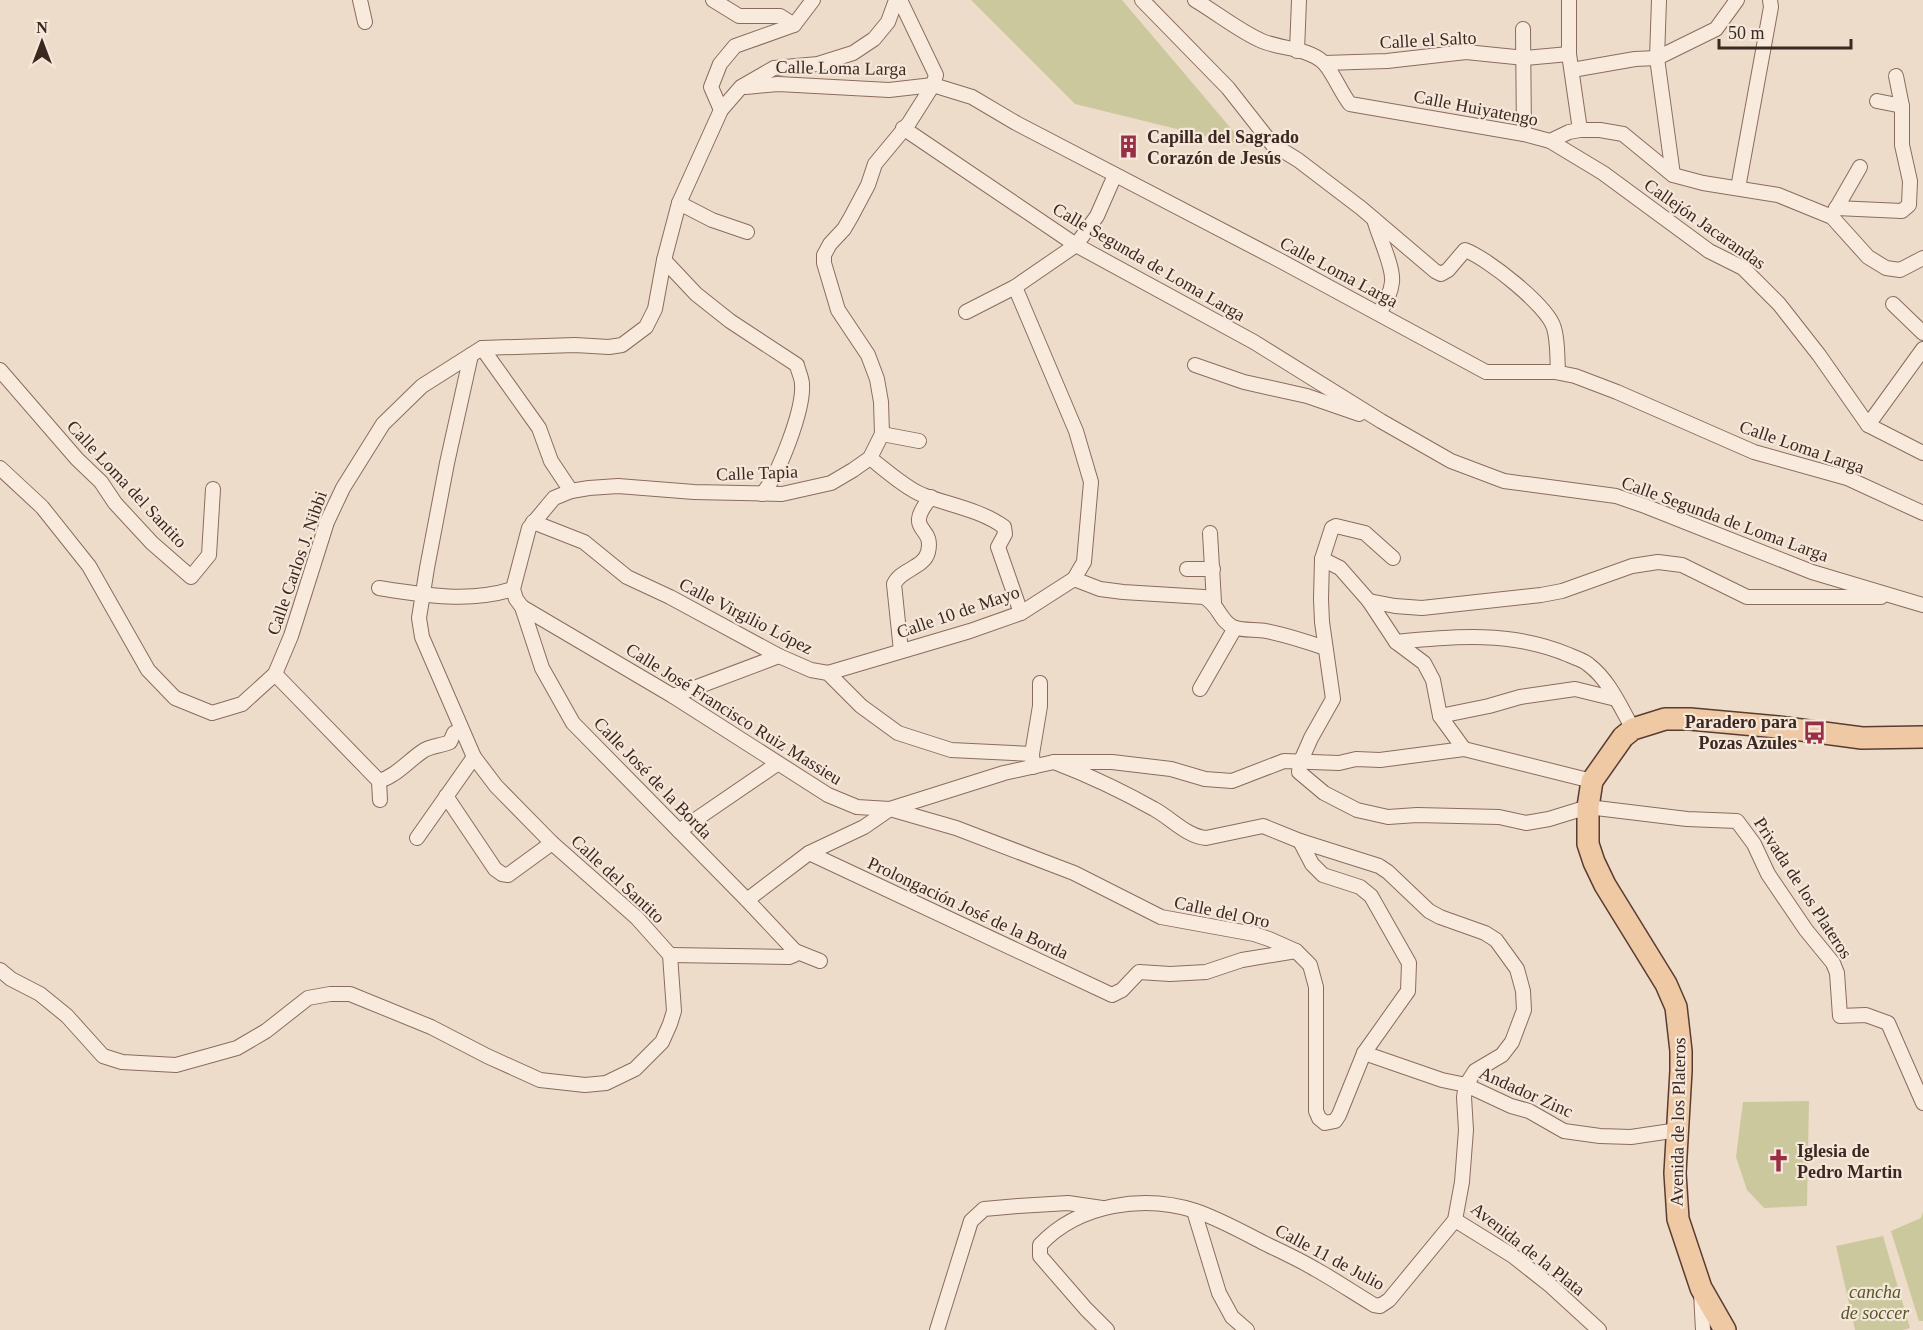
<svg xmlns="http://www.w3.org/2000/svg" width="1923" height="1330" font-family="'Times New Roman',serif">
  <rect width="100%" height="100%" fill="#eedcca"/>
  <g fill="#ccc89d">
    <path d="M971,0h151l124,146 -171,-42z"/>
    <path d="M1809,1101l-2,105 -43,2 -17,-18 -11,-33 7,-55z"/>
    <path d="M1923,1212v109h-4l-28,-90 30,-13z"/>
    <path d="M1883,1236l27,92 -7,2h-48l-19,-84z"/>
  </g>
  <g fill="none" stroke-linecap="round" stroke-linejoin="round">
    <defs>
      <g id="street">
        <path d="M360,0l5,22"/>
        <path d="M713,0l26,16h41l14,9"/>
        <path d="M1142,0l86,88 44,56 26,16 63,48 74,63 6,3 7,-4 17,-20c22,8 83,56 89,78 4,13 3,29 4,42l-3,2"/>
        <path d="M1195,0c22,13 44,31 67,41 19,8 46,7 61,21 9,8 18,31 27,42l174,30 26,7 19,-9 11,-2h20l23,4 50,41 30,8 75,12 54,22 36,40 18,11 14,2 23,-12"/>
        <path d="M1569,0v54l11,76"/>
        <path d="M1659,0l-2,58 16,117"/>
        <path d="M1523,29l1,105"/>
        <path d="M1297,51l2,-51"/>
        <path d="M1324,63l63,-2 79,-9 59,6 44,-4"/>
        <path d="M1572,70l63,-11 22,-1 59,-29 21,-29"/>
        <path d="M746,87l32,-3 111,6 44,-5 39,12 44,26 263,137 207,112h69l20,4 42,16 137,60 93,26 76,35"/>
        <path d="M1877,101l25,5"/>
        <path d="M721,110l-10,-23 9,-23 15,-18 59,-21 19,-25"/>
        <path d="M903,128l173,117 178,97 127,79 70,40 53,20 112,15 29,10 167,66 111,33"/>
        <path d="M1550,141l53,32 106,78 34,17 36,36 40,51 49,70 55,28"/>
        <path d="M1738,188l33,-181 -1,-7"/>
        <path d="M679,203l33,17 35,12"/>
        <path d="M1836,208l66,3 7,-6 1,-24 -8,-36v-39l-6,-30"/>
        <path d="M1833,214l27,-47"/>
        <path d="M1374,219c4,16 20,48 18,63 -1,11 -7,22 -13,31"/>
        <path d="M664,260l32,34 34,27 67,44c1,6 5,13 5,19 2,25 -23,91 -40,110"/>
        <path d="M1893,304l30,29"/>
        <path d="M966,312l49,-25 61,-42 21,-29 18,-41"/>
        <path d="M482,348l57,80 12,33 20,30"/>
        <path d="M1195,365l49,17 63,14 52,18"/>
        <path d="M0,370l77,89 24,23 14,21 37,40 39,34 18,-22 4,-66"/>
        <path d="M1868,425l55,-76"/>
        <path d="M882,434l37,7"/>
        <path d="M870,458c13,10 38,32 53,37 26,10 58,15 81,32l1,7 -7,13 23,66"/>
        <path d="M0,468l42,39 47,59 59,104 27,28 37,15 30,-9 33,-30 16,-38 36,-114 16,-34 40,-64 39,-38 60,-38 93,-3 34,2 13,-2 24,-18 9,-18 9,-49 15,-57 42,-93 20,-23 33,-19 44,-4 35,-11 21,-14 14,-17 8,-22"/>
        <path d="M533,522l51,20 43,35 43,20 109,59 32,14 17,3 33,33 37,27 53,17 81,4 1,13"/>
        <path d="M1210,533l4,69"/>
        <path d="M1393,558l-28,-25 -29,-7 -4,2 -10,31 -1,40 1,23 11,77 -22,39 -11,25 -1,9 25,21 33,17 31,7 29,-2 82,2 27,6 23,-4 39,-12 99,12 50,2 17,23 14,30 38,56 27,33 4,10 3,43 26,-1 22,8 35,80"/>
        <path d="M1322,559l18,9 29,33 27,41 28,21 9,17 7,36 24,33"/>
        <path d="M1187,569h26"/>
        <path d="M1074,579l26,10 23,3 81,5c15,8 16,24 29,30 9,4 23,2 33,4 20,4 39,10 59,17"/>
        <path d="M379,588c44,7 91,15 134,1"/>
        <path d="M1369,601l26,5 27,2 119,-13 21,-4 70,-25 26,-4 24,3 65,32h134"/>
        <path d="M522,607l151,89 155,99 29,12 33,2 66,19 118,45 87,44 93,17 15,5 27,12 14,14 6,22v124l3,7 6,5 10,-2 4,-6 25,-62 44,-62 1,-28 -38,-67 -11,-9 -37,-12 -11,-11 -12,-23"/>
        <path d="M1396,642c58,-6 117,-11 173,13 6,3 15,5 20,10 20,15 32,43 44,64"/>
        <path d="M901,651l-7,-67c7,-15 30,-16 34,-32 7,-28 -26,-19 3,-55"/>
        <path d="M828,673l142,-42 51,-18 53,-34 10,-17 7,-80 -15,-51 -61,-144"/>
        <path d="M275,674l104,107"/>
        <path d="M1200,689l35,-61"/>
        <path d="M673,696l106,-40"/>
        <path d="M1440,716l49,-10 31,-9 55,-8 41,10"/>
        <path d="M1032,754l8,-48v-23"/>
        <path d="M1054,762c34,13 68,29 100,47 17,9 32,27 52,29l57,-12 37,15 79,25 9,6 41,39 11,6 45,16 11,7 21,29 6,22 1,19 -12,32 -10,13 -27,16 -9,14 -2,12 2,33 -4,52 -7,38 -66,80 -9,6 -6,-1c-20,-12 -39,-25 -59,-36 -17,-10 -35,-18 -53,-27 -21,-11 -43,-23 -66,-31 -52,-17 -118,-7 -156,34v11l46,53 21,21"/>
        <path d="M379,781c17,-5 29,-20 44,-30 7,-5 18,-5 27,-9l4,-9 7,-2"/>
        <path d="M379,781l1,19"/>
        <path d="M446,796l49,73 7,5 6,1 44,-32"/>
        <path d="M679,831l98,-67"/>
        <path d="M417,838l57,-81"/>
        <path d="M809,853l303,142 10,-5 17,-18 31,2 36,-2 36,-12 54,-9"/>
        <path d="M747,900l62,-47 55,-26 26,-18 114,-36 50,-11h58l59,7 34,10 27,2 52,-20 55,2 17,-4 24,1 84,-11 128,32"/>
        <path d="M795,951l-48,-51 -174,-177 -31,-55 -20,-61 -6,-8 -3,-10 16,-61 25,-30 17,-7 18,-3 29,-2 76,6 88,2 49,-11 22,-13 17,-12 12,-24 -1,-32 -4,-23 -9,-24 -30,-45 -14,-47v-8l6,-11 14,-15 7,-12 17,-32 7,-21 34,-41 24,-38 3,-10 -36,-75"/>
        <path d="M795,951l25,10"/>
        <path d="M670,955l119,2 5,-2 1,-4"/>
        <path d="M0,970l11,9 29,15 27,22 36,40 19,6 54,3 61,-17 29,-17 42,-33 22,-4h20l81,33 56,29 53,24 45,5 21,-2 29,-14 27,-27 8,-18 4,-13 -4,-56 -33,-37 -85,-75 -56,-57 -22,-29 -52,-120 -3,-19 8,-50 20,-105 24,-108"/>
        <path d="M1364,1053l78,27 24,5 45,21 18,5 35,20 36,5 31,1 47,-7"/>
        <path d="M1194,1211l25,82 13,24 15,13"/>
        <path d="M1455,1220l58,36 38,30 48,44"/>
        <path d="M1701,1293l2,37"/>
        <path d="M937,1330l34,-109 13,-12 34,-3 50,-3 34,5"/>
      </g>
      <path id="primary" d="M1725,1330l-24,-42 -23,-69 -3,-46 6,-102v-20l-5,-44 -10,-23 -61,-99 -11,-23 -6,-18v-37l4,-26 31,-44 10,-8 32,-10h25l88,8 84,11 61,-1"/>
    </defs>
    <use href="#street" stroke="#8a6c5e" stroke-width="16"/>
    <use href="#primary" stroke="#593c32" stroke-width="24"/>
    <use href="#street" stroke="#f8ebdd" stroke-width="14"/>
    <use href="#primary" stroke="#efc8a4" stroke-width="21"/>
  </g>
  <defs>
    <symbol id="building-bare" viewBox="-9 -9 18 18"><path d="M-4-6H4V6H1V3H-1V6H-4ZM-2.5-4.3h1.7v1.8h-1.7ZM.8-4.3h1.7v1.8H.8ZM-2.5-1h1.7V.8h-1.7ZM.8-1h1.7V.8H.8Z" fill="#982f46" stroke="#f5e7d9" stroke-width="2.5" paint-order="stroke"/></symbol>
    <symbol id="bus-bare" viewBox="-9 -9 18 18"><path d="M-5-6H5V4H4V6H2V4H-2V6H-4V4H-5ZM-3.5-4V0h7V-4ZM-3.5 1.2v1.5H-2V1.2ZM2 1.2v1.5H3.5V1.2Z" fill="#982f46" stroke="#f5e7d9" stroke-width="2.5" paint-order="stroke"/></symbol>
    <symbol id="church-bare" viewBox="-9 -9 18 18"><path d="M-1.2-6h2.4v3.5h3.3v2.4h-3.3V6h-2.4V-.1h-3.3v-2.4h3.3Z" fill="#982f46" stroke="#f5e7d9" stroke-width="2.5" paint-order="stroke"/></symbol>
  </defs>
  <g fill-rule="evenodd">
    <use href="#building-bare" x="1112" y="130" width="33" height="33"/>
    <use href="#bus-bare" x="1798" y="716" width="33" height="33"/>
    <use href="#church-bare" x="1762" y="1144" width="33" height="33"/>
  </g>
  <g text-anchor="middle" stroke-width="4.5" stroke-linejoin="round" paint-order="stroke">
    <g font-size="18" fill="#3b2821" stroke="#f5e7d9">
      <text transform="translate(1428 40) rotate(-3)" y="6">Calle el Salto</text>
      <text transform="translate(841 68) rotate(1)" y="6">Calle Loma Larga</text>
      <text transform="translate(1476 108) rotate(11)" y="6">Calle Huiyatengo</text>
      <text transform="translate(1705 224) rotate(35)" y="6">Callejón Jacarandas</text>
      <text transform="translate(1149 262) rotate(30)" y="6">Calle Segunda de Loma Larga</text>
      <text transform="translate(1339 272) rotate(28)" y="6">Calle Loma Larga</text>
      <text transform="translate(1802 447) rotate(19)" y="6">Calle Loma Larga</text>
      <text transform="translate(757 473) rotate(-2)" y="6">Calle Tapia</text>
      <text transform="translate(127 484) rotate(47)" y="6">Calle Loma del Santito</text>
      <text transform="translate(1725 519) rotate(20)" y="6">Calle Segunda de Loma Larga</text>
      <text transform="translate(297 563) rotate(-71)" y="6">Calle Carlos J. Nibbi</text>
      <text transform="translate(958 612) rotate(-19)" y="6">Calle 10 de Mayo</text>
      <text transform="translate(746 616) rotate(27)" y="6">Calle Virgilio López</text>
      <text transform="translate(734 714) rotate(32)" y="6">Calle José Francisco Ruiz Massieu</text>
      <text transform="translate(653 778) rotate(46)" y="6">Calle José de la Borda</text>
      <text transform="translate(618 879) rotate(43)" y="6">Calle del Santito</text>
      <text transform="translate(1803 888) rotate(57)" y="6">Privada de los Plateros</text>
      <text transform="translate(968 908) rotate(25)" y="6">Prolongación José de la Borda</text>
      <text transform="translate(1222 912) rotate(12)" y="6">Calle del Oro</text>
      <text transform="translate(1526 1092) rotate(24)" y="6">Andador Zinc</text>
      <text transform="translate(1678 1122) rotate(-89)" y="6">Avenida de los Plateros</text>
      <text transform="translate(1528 1249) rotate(38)" y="6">Avenida de la Plata</text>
      <text transform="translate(1330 1257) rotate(28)" y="6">Calle 11 de Julio</text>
    </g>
    <g font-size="18" font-weight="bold" fill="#3b2821" stroke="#f5e7d9" text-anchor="start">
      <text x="1147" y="143">Capilla del Sagrado<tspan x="1147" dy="21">Corazón de Jesús</tspan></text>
      <text x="1797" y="728" text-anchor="end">Paradero para<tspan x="1797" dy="21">Pozas Azules</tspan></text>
      <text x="1797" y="1157">Iglesia de<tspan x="1797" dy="21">Pedro Martin</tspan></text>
    </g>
    <g font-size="18" font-style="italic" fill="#555728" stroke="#f5e7d9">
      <text x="1875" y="1298">cancha<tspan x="1875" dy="21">de soccer</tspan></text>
    </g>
  </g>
  <g transform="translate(42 42)" stroke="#f5e7d9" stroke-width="4.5" paint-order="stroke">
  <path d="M0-4.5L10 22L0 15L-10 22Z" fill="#3b2821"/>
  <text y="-9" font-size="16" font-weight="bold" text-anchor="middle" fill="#3b2821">N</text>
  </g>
  <path d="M1719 39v9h132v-9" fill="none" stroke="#3b2821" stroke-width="3"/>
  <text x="1728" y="39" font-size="18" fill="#3b2821" stroke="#f5e7d9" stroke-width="4.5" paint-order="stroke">50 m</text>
</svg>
